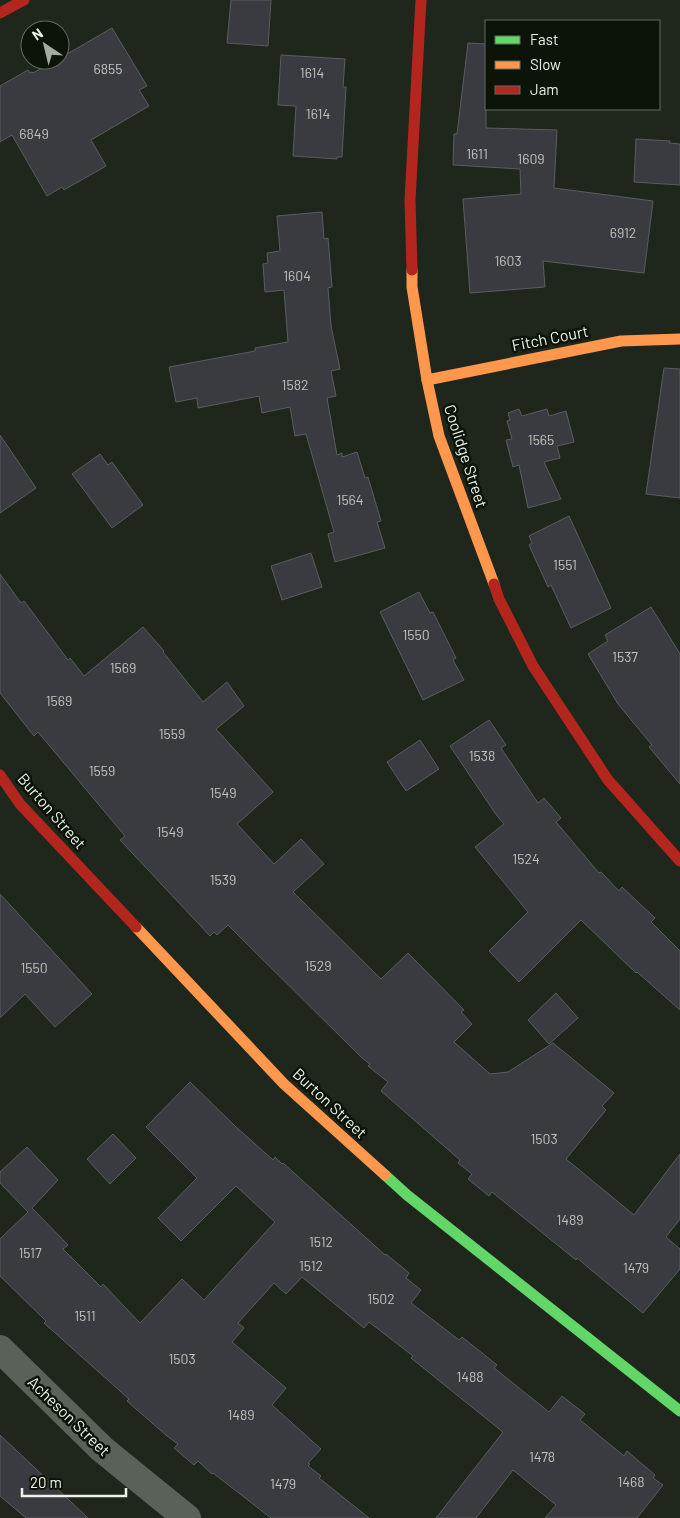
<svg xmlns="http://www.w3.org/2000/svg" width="680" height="1518" font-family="Barlow,sans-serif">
  <rect width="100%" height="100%" fill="#1f271c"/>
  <g fill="#3a3a41" stroke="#5a5d5d">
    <path d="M231,0h40l-3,46 -41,-3z"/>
    <path d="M112,28l35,58 -8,4 10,16 -58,34 15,26 -42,24 -2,-3 -15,9 -35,-61 -12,7v-56l28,-16 2,3 2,-1 1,1 23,-13h4v-2z"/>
    <path d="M468,43l18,1v84l71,2 -3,58 99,13 -9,72 -101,-12 2,26 -75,6 -7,-94 58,-5 -1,-25 -67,-4 1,-31h3z"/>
    <path d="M281,55l64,4 -2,28h3l-4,70h-5v2l-44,-3 3,-50 -18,-1z"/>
    <path d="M636,139l34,2 -1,2 11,1v41l-46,-3z"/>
    <path d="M322,212l2,27 4,-1 4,49 -4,1 3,38 9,43 -9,2 5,25 -9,2 10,57 5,-2v4l15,-5 8,26 3,-1 13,44 -4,1 8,26 -50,14 -7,-28 6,-2 -28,-98 -11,2 -5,-29 -28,6 -3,-17 -61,12 -1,-10 -21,4 -7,-35 86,-16v-3l33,-6 -4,-52 -19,2 -2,-28 5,-1 -1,-10 13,-2 -3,-35z"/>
    <path d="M664,368l16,1v129l-34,-4z"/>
    <path d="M519,409l3,7 25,-7 2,7 17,-5 8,31 -17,4 3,12 -16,4 17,37 -33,9 -9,-43 -6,2 -7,-27 6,-1 -5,-18 3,-1 -2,-7z"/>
    <path d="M0,435l36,53 -36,25z"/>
    <path d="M100,454l8,11 4,-3 31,43 -31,23 -40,-54z"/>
    <path d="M569,516l42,92 -40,20 -20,-43 -3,2 -19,-42 3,-2 -3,-7z"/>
    <path d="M311,553l11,34 -40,13 -11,-34z"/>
    <path d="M0,574l21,29 3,-2 44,59 2,-2 14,18 59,-49 21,24 -1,1 40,50 24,-20 17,24 -28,23 57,63 -36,32 37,40 27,-25 23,25 -31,28 88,87 27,-26 56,57 -3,2 11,12 -18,18 36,32 18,-2 45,-29 61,50 -12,13 4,4 -40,49 68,56 46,-61v65l-14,18 14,12v20l-37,44 -66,-55 -1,2 -5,-4 -79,-64 -3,4 -21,-17 4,-5 -14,-11 2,-3 -79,-69 7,-9 -20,-16 2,-2 -8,-6 -134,-133 -11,10 -3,-3 -4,4 -90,-96 5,-4 -87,-104 -4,4 -34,-43z"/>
    <path d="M419,592l11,21 3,-1 23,46 -3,2 11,20 -41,20 -43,-88z"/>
    <path d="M651,607l29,47v130l-31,-37 3,-2 -34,-41 -30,-50 20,-13 -3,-6z"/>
    <path d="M489,720l17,25 -5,3 37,55 6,-5 17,20 -5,4 43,51 2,-1 18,19 3,-4 33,31 -4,4 29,29v59l-43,-38 -1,1 -55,-53 -62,62 -30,-31 39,-39 -53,-65 29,-23 -9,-11 -45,-67z"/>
    <path d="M420,740l19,29 -33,22 -19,-29z"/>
    <path d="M0,894l92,100 -37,33 -30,-33 -25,24z"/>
    <path d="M556,993l22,25 -29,26 -21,-24z"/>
    <path d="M190,1082l45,44 38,34 2,-3 7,7 1,-1 102,92 1,-1 23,19 -3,5 15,12 -10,13 48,37 3,-3 35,28 -3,3 55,44 13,-16 23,18 -5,6 44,36 3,-5 28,24 -2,3 10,7 -26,33h-92l11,-13 -43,-35 -37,48h-40l67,-86 -92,-74 2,-2 -44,-34 -5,6 -62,-51 -16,17 -12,-11 -36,40 6,5 -12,14 54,46 -14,17 49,44 -13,14 2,1 -2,2 13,10 -2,2 50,40h-98l-58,-45 -1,1 -14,-13 -4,4 -20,-17 4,-4 -11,-8 -40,-35 2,-2 -85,-76 2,-2 -46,-45v-37l28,-27 -28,-29v-11l27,-25 31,33 -26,28 36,37 -5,4 38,38 2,-3 37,39 42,-44 22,21 71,-78 -39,-36 -55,55 -23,-23 39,-40 -51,-51z"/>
    <path d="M113,1134l23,24 -26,26 -23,-25z"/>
    <path d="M0,1435l88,83h-62l-26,-22z"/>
  </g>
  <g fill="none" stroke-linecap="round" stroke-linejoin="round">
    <path stroke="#5a6158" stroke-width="28" d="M0,1349l102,100 85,69"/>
    <path stroke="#63d668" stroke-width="11" d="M385,1175l22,20 273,216"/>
    <g stroke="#ff974d" stroke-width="11">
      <path d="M412,270v17l15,93 12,56 55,148"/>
      <path d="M427,380l194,-39 59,-2"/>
      <path d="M136,927l148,157 101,91"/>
    </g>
    <g stroke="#b3261e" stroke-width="11">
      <path d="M0,13l24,-13"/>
      <path d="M412,270l-2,-70 11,-200"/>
      <path d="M494,584l5,15 34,67 75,114 72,81"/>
      <path d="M0,775l20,29 116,123"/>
    </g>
  </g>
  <g text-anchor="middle" stroke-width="5" stroke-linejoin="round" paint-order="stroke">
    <g font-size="14" fill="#bec5bc">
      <text x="108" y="74">6855</text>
      <text x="312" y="78">1614</text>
      <text x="318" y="119">1614</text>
      <text x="34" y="139">6849</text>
      <text x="477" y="159">1611</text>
      <text x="531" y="164">1609</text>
      <text x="623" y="238">6912</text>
      <text x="508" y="266">1603</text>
      <text x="297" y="281">1604</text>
      <text x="295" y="390">1582</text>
      <text x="541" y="445">1565</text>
      <text x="350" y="505">1564</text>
      <text x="565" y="570">1551</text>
      <text x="416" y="640">1550</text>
      <text x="625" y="662">1537</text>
      <text x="123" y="673">1569</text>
      <text x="59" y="706">1569</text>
      <text x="172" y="739">1559</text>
      <text x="482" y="761">1538</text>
      <text x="102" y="776">1559</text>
      <text x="223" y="798">1549</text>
      <text x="170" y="837">1549</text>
      <text x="526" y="864">1524</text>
      <text x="223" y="885">1539</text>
      <text x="318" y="971">1529</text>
      <text x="34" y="973">1550</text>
      <text x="544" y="1144">1503</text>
      <text x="570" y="1225">1489</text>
      <text x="321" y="1247">1512</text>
      <text x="30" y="1258">1517</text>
      <text x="311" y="1271">1512</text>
      <text x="636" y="1273">1479</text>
      <text x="381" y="1304">1502</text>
      <text x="85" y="1321">1511</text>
      <text x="182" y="1364">1503</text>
      <text x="470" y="1382">1488</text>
      <text x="241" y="1420">1489</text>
      <text x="542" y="1462">1478</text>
      <text x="631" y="1487">1468</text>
      <text x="283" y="1489">1479</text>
    </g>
    <g font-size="16" fill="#eaf3e5" stroke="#0c1309">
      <text transform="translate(550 338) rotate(-11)" y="6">Fitch Court</text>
      <text transform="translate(466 456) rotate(72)" y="6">Coolidge Street</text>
      <text transform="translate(52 811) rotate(49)" y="6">Burton Street</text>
      <text transform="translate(330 1103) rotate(43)" y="6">Burton Street</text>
      <text transform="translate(69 1416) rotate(44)" y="6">Acheson Street</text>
    </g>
  </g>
  <rect x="485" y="20" width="175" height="90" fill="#0c1309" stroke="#656d61"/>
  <rect x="495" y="36" width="25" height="8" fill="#63d668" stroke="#656d61"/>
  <text x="530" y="45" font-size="15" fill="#eaf3e5">Fast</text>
  <rect x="495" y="61" width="25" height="8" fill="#ff974d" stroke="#656d61"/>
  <text x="530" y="70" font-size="15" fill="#eaf3e5">Slow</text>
  <rect x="495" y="86" width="25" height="8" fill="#b3261e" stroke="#656d61"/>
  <text x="530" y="95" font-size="15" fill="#eaf3e5">Jam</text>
  <g transform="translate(45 45) rotate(325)"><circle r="24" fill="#0c1309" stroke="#656d61"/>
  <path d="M0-4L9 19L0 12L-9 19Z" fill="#a3ac9f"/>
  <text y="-8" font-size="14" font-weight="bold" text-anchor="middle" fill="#eaf3e5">N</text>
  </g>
  <path d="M22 1488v8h104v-8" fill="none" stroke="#eaf3e5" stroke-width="2.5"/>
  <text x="30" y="1488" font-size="15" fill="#eaf3e5" stroke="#0c1309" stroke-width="4" paint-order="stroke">20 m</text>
</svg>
